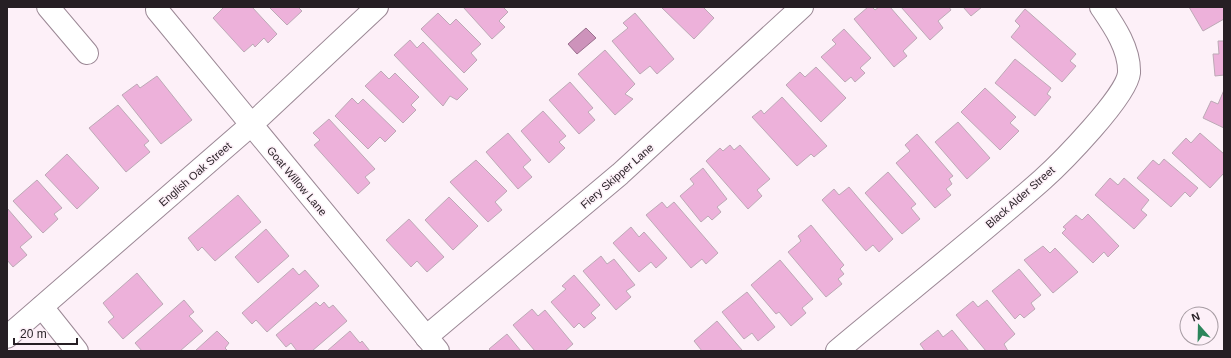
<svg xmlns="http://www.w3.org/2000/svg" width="1231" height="358" font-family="Arial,sans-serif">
  <rect width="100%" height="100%" fill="#fdf0f8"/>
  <path fill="#cd93bb" stroke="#9b708e" d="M586,28l10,10 -19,16 -9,-10z"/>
  <g fill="#edb1da" stroke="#bda9b6">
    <path d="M224,7h28l25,27 -9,9 -4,-5 -9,9 -2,-3 -9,8 -31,-34z"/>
    <path d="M269,7h29l4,4 -15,14z"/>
    <path d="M463,7h40l5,5 -9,9 6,6 -13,12z"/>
    <path d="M661,7h42l11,11 -20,21z"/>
    <path d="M868,7h4l3,3 4,-3h11l27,31 -14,13 4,5 -13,11 -40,-48z"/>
    <path d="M901,7h48l2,3 -13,11 5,7 -13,12z"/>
    <path d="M963,7h19l-11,9z"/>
    <path d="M1189,7h35v12l-21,12z"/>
    <path d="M1025,9l51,45 -6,7 6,5 -14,16 -51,-45 9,-11 -5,-5z"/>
    <path d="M438,13l12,12 6,-6 25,25 -10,9 6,7 -13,13 -43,-44z"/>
    <path d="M635,13l39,46 -17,15 -7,-8 -10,8 -28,-33 16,-13 -5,-5z"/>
    <path d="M844,29l27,29 -11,10 5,5 -10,9 -4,-5 -6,5 -24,-25 15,-13 -4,-4z"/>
    <path d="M410,40l7,8 6,-6 45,47 -11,11 -7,-4 -7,10 -49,-51z"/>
    <path d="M1218,41h6v34l-9,1 -2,-22h6z"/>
    <path d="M605,50l30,34 -10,10 8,5 -18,16 -37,-41z"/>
    <path d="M1015,59l36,29 -4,6 4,3 -16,19 -40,-33z"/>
    <path d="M816,67l30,31 -25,24 -35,-37 14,-13 5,5z"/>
    <path d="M381,71l8,8 6,-6 24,24 -8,8 5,5 -13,13 -38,-37z"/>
    <path d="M157,76l35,44 -31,24 -39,-49 15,-11 3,4z"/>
    <path d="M570,82l23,26 -5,4 7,8 -16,14 -30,-34z"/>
    <path d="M985,88l31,29 -6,6 9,8 -19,19 -39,-38z"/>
    <path d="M1224,90v38l-21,-10 8,-17 7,3z"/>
    <path d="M782,97l45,49 -13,11 -3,-3 -14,12 -45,-49 9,-7 3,4z"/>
    <path d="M352,98l6,6 5,-5 33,32 -11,11 -5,-5 -12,12 -33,-33z"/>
    <path d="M118,105l31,36 -5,4 6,7 -24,20 -37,-44z"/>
    <path d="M543,111l23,25 -7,6 6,6 -16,15 -28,-32z"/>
    <path d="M329,119l46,50 -10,8 5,6 -12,11 -44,-49 6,-5 -7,-7z"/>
    <path d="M958,122l32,36 -23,21 -32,-37z"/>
    <path d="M508,133l23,27 -8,7 9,10 -14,12 -32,-37z"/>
    <path d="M1200,133l24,21v19l-14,15 -38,-35 14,-15 5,5z"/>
    <path d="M917,134l36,42 -4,3 3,5 -6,5 5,6 -16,13 -39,-45 14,-12 -5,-6z"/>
    <path d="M730,145l4,5 6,-5 30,34 -13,11 5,6 -14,13 -42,-48 14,-13 3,3z"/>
    <path d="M67,154l32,34 -22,21 -32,-34z"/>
    <path d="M1164,159l34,29 -8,9 -5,-5 -14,15 -34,-29 16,-18 6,5z"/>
    <path d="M476,160l31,31 -12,11 7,8 -14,12 -38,-40z"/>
    <path d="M703,168l24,31 -10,8 4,5 -9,8 -4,-4 -7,6 -21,-26 14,-12 -4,-5z"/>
    <path d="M888,172l28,32 -5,4 9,11 -18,15 -37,-41z"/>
    <path d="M1110,178l8,7 6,-7 25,22 -8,10 6,5 -13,14 -39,-34z"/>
    <path d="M37,180l25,28 -8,6 4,5 -15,14 -30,-32z"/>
    <path d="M849,187l44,52 -14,13 -6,-7 -7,6 -44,-51 12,-11 5,6z"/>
    <path d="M238,195l23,27 -46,39 -13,-14 -4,4 -10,-13z"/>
    <path d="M449,197l29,29 -25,24 -28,-30z"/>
    <path d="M662,202l5,6 7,-6 44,51 -12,11 -4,-5 -11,9 -45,-53z"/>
    <path d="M7,208l25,29 -12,10 7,8 -14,12 -6,-7z"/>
    <path d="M1088,214l31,32 -11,11 -4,-5 -11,11 -31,-30 4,-4 -3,-2 13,-12 6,5z"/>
    <path d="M409,219l35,38 -17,15 -10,-11 -6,6 -25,-27z"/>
    <path d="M811,225l33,40 -4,4 4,5 -6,5 4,5 -16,13 -38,-45 13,-11 -3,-5z"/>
    <path d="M631,227l8,10 5,-5 23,26 -11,10 -5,-6 -12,10 -26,-29z"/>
    <path d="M266,229l23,27 -31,27 -23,-26z"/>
    <path d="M1043,246l7,7 5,-5 23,24 -25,21 -29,-33z"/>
    <path d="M601,256l6,8 7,-5 21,26 -9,6 5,6 -15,13 -33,-39z"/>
    <path d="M780,260l33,39 -11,9 4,5 -15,13 -12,-14 -3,2 -25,-29z"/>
    <path d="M293,268l6,7 6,-5 14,16 -52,46 -11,-12 -4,4 -10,-11z"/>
    <path d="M1019,269l22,26 -10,8 4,6 -11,9 -4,-4 -5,5 -23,-28z"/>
    <path d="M137,273l26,31 -40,35 -15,-17 6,-5 -11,-14z"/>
    <path d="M574,275l26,30 -9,8 5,5 -12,10 -5,-5 -5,5 -23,-26 15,-13 -4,-3z"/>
    <path d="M747,292l28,35 -17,14 -6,-8 -8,6 -22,-27z"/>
    <path d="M184,300l10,12 -5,4 14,15 -23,20h-38l-7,-8z"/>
    <path d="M987,300l28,34 -11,10 4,7h-22l-30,-36 17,-14 5,6z"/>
    <path d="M316,302l4,4 4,-4 5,6 4,-3 14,16 -35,30h-15l-6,-8 -5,4 -10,-12z"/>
    <path d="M532,309l6,7 7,-6 28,34 -8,7h-30l-22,-26z"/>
    <path d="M717,321l25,29 -1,1h-39l-8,-10z"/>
    <path d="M938,330l5,7 9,-7 17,21h-44l-5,-7z"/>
    <path d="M217,331l12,12 -4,5 3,3h-33z"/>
    <path d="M350,331l10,12 2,-2 8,10h-43z"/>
    <path d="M507,334l14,17h-30l-2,-2z"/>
  </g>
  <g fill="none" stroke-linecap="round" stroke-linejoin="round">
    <defs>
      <g id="minor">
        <path d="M48,7l39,46"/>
        <path d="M157,10l281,341"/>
        <path d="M42,307l35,44"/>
        <path d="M7,337l244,-212 126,-118"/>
        <path d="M426,337l194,-163 182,-167"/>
        <path d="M837,351c68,-57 138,-112 205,-171 19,-17 85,-84 87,-107 1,-24 -15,-47 -28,-66"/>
      </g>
    </defs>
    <use href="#minor" stroke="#9b8895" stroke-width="24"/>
    <use href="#minor" stroke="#fff" stroke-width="22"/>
  </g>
  <g text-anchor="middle" stroke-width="3" stroke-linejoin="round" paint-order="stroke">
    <g font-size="11" fill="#261f24" stroke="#fdf0f8">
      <text transform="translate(195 174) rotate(-41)" y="4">English Oak Street</text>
      <text transform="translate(617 176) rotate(-41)" y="4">Fiery Skipper Lane</text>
      <text transform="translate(297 181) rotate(50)" y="4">Goat Willow Lane</text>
      <text transform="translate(1020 197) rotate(-41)" y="4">Black Alder Street</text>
    </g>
  </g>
  <rect width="1231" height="358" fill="none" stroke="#261f24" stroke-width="16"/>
  <g transform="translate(1199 326) rotate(340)"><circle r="19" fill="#fdf0f8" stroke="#a79ca3"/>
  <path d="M0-3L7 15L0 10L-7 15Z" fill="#2c855b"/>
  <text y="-6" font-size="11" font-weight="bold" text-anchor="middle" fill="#261f24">N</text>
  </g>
  <path d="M14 338v6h63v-6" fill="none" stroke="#261f24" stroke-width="2"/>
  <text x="20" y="338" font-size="12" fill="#261f24" stroke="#fdf0f8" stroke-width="3" paint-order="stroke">20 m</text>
</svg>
